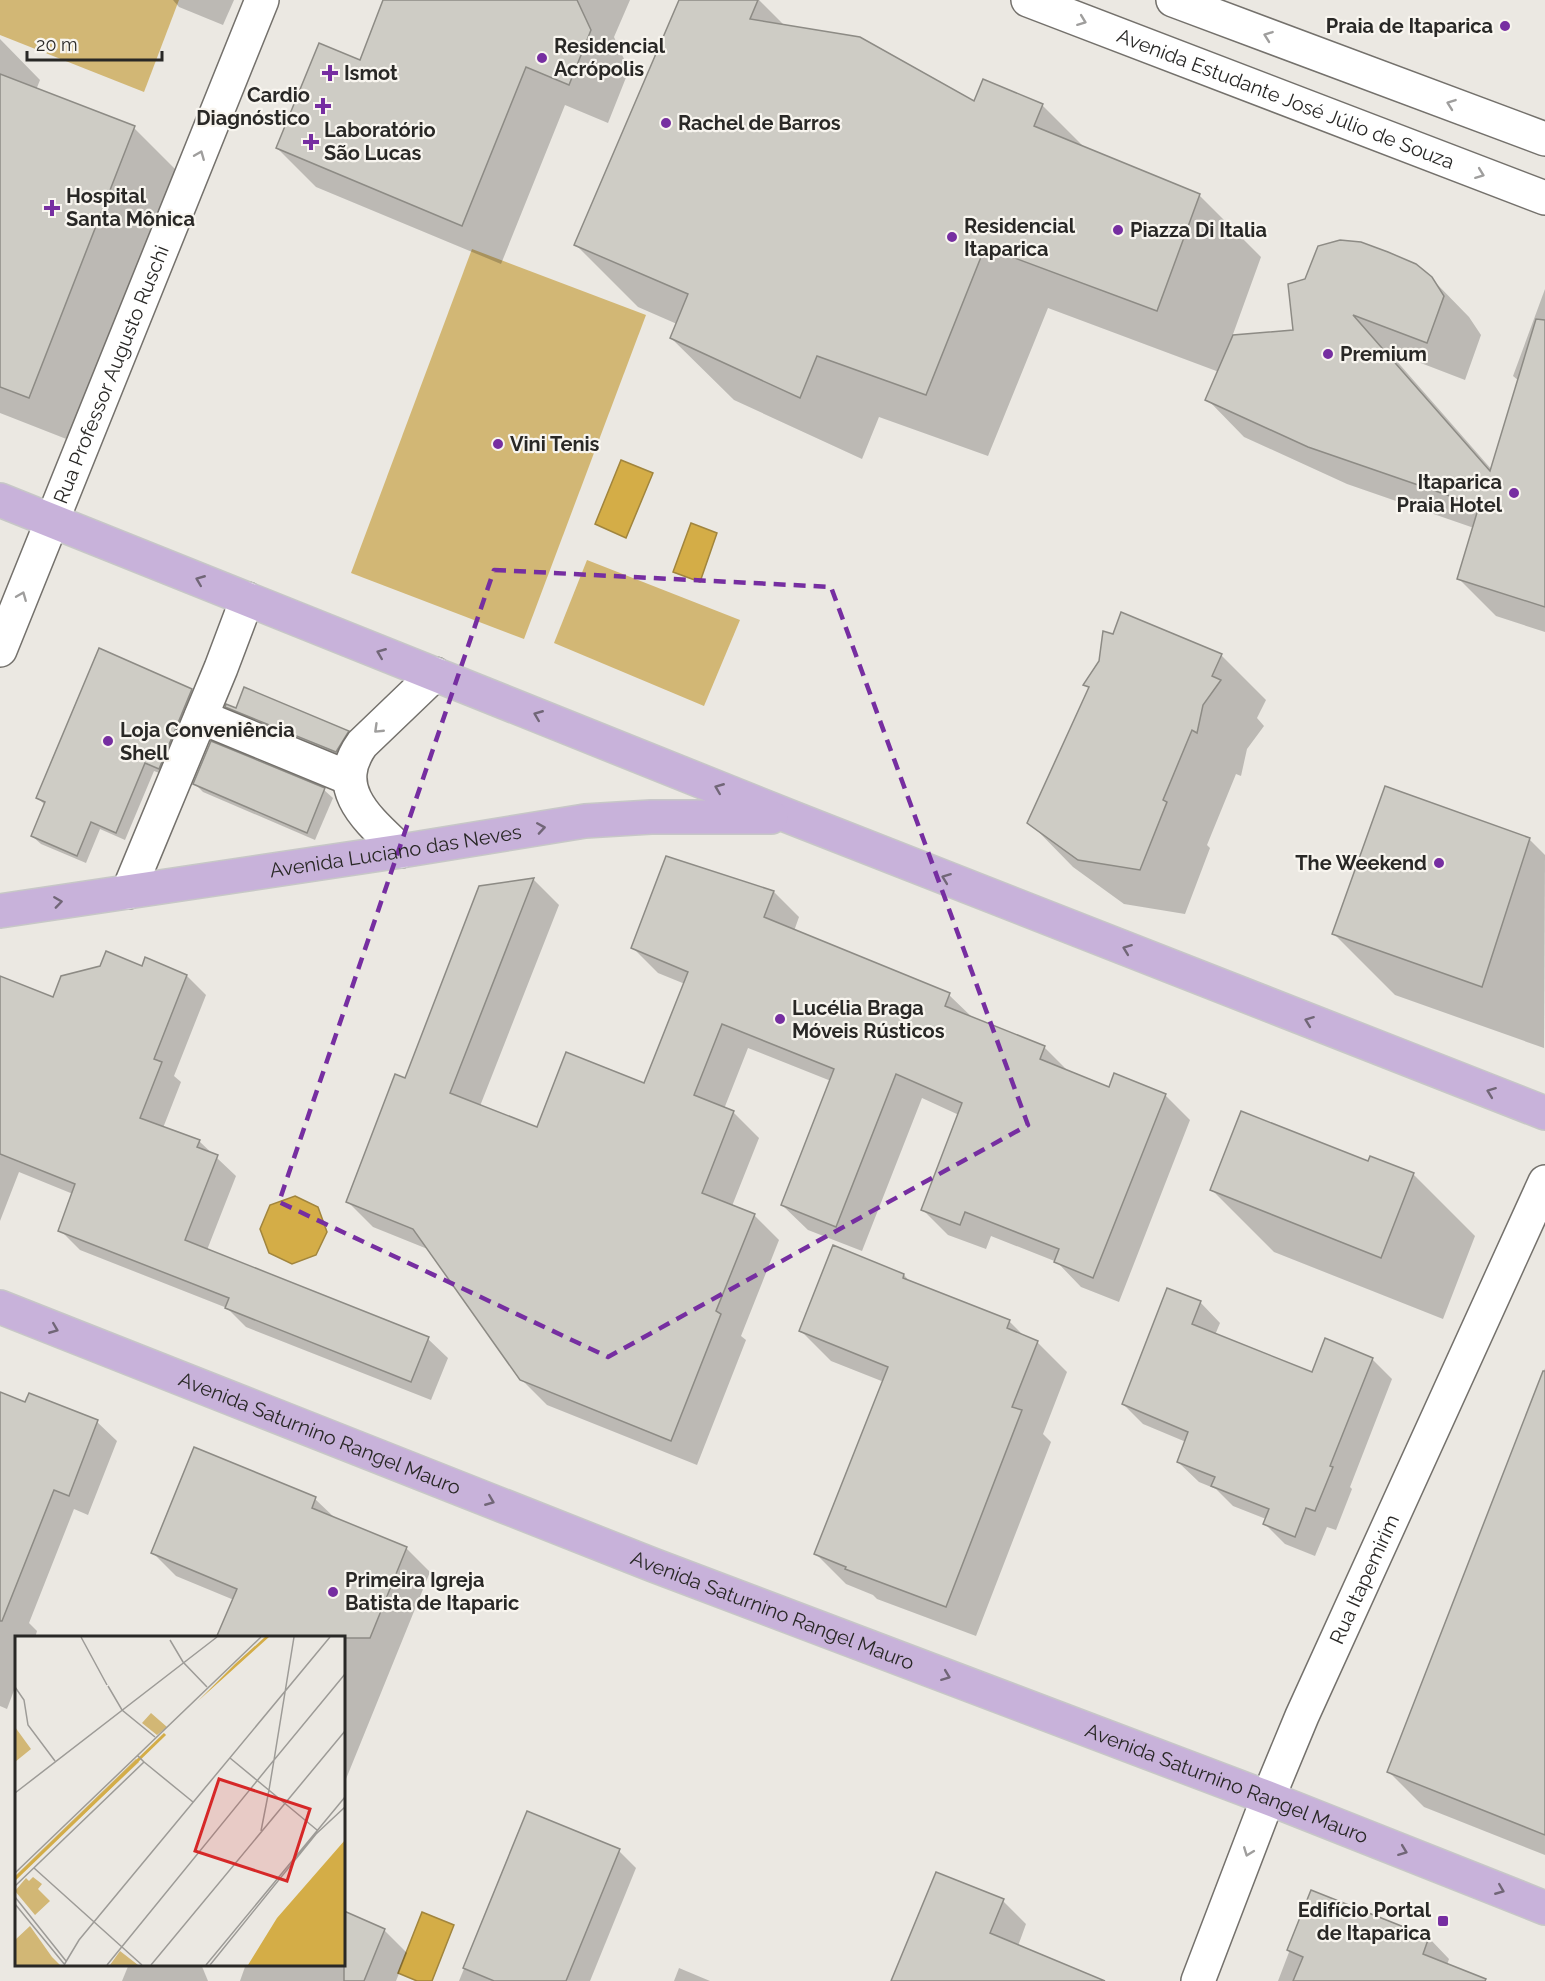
<svg xmlns="http://www.w3.org/2000/svg" width="1545" height="1981" font-family="Raleway,sans-serif">
  <rect width="100%" height="100%" fill="#ebe8e2"/>
  <g fill="#d2b775">
    <path d="M0,0h179l-35,92 -144,-57z"/>
    <path d="M472,249l174,66 -122,324 -173,-66z"/>
    <path d="M587,560l153,60 -36,86 -150,-63z"/>
  </g>
  <g fill="#d4ad47" stroke="#a1853d" stroke-width="1.5">
    <path d="M621,460l32,13 -27,65 -31,-14z"/>
    <path d="M691,523l26,10 -17,49 -27,-10z"/>
    <path d="M295,1196l23,11 9,25 -11,23 -24,9 -23,-11 -9,-24 10,-24z"/>
    <path d="M422,1912l32,13 -22,56h-15l-19,-8z"/>
  </g>
  <g fill="#0003">
    <path d="M173,0h61l-11,25 -44,-18z"/>
    <path d="M384,0h246l-16,37 15,33 -21,53 -43,-18 -64,159 -185,-77 -39,-39 84,-86z"/>
    <path d="M681,0h78l26,26 189,77 68,2 44,44 113,46 62,62 -29,80 63,-6 136,-53 38,39 12,18 -16,45 -78,-30 105,120 27,-89 -6,-5 32,-87v343l-49,-16 -38,-38 16,-50 -127,-44 -103,-47 -37,-38 12,-27 -171,-64 -60,148 -109,-39 -17,42 -128,-59 -63,-62 6,-14 -39,-17 -62,-62z"/>
    <path d="M0,39l40,41 -4,10 98,38 44,44 -104,270 -74,-29z"/>
    <path d="M1114,636l107,19 45,45 -9,18 7,8 -17,23 -6,27 -5,-2 -29,71 3,3 -25,66 -61,-10 -51,-37 -44,-45 61,-133 -5,-4z"/>
    <path d="M191,690l9,8 -33,78 -13,-5 -29,69 -25,-11 -14,34 -45,-19 -9,-8 13,-31 -7,-7z"/>
    <path d="M227,706l121,26 8,8 -11,20 -110,-45z"/>
    <path d="M212,743l112,47 9,8 -18,42 -112,-48 -8,-8z"/>
    <path d="M1529,839l16,16 -1,193 -149,-53 -61,-61z"/>
    <path d="M666,858l108,34 25,25 -5,14 155,64 25,24 70,28 26,26 40,16 55,6 25,25 -71,182 -38,-15 -24,-25 -66,-26 -5,13 -38,-14 -26,-26 37,-94 -37,-17 -60,153 -54,-21 -26,-25 49,-124 -83,-33 -24,61 9,3 26,26 -27,68 22,9 25,25 -38,96 5,4 -49,125 -150,-60 -26,-26 -91,-129 -57,-23 -25,-25 58,-122 74,-192 54,-8 25,25 -79,201 58,23 107,-44 40,-101 -27,-11 -26,-26z"/>
    <path d="M143,968l44,8 19,19 -32,81 7,6 -18,46 36,13 37,35 -29,74 221,89 20,19 -17,42 -185,-73 -19,-19 -147,-58 -20,-20 13,-36 -54,-22 -19,49v-243l54,21z"/>
    <path d="M1371,1158l42,16 62,62 -32,83 -169,-67 -62,-62 157,-27z"/>
    <path d="M834,1247l70,28 7,8 98,38 16,16 12,5 30,30 -24,62 8,8 -75,194 -99,-37 -4,-4 -27,-11 -30,-30 68,-172 -53,-21 -30,-30z"/>
    <path d="M1200,1302l20,21 -5,12 98,39 59,-15 20,20 -42,108 2,2 -16,41 -9,-3 -12,29 -30,-12 -20,-20 1,-5 -33,-13 -17,-17 -17,-7 -21,-20 8,-20 -43,-18 -20,-20z"/>
    <path d="M1545,1368v487l-121,-48 -36,-36z"/>
    <path d="M0,1394l26,10 71,18 20,19 -29,74 -14,-6 -45,114 8,8 -2,7h-19v47l-9,24 -7,-3z"/>
    <path d="M315,1499l21,20 70,29 24,24 -86,212v-146l-110,-38 -58,-24 -23,-23z"/>
    <path d="M528,1813l91,38 17,17 -46,113h-131z"/>
    <path d="M1312,1892l117,46 20,21 -2,6 39,16h-208z"/>
    <path d="M1003,1901l23,23 -8,22 84,35h-200z"/>
    <path d="M344,1913l40,17 23,23 -11,28h-156l6,-17h98z"/>
    <path d="M129,1964h72l7,17h-86z"/>
    <path d="M679,1968l31,13h-36z"/>
  </g>
  <g fill="#ceccc5" stroke="#8d8b85" stroke-width="1.5">
    <path d="M383,0h194l14,30 -22,55 -43,-18 -64,159 -186,-78 43,-105 41,17z"/>
    <path d="M679,0h79l-8,19 110,18 114,64 9,-22 60,25 -9,22 166,68 -43,117 -172,-64 -59,148 -109,-39 -17,42 -130,-60 18,-44 -114,-49z"/>
    <path d="M0,74l135,52 -106,272 -29,-11z"/>
    <path d="M1340,240l21,2 27,10 28,12 16,13 12,19 -17,47 -74,-28 137,156 46,-152 9,1v287l-88,-28 22,-73 -171,-59 -103,-47 28,-65 60,-5 -5,-46 17,-5 13,-33z"/>
    <path d="M1121,612l101,42 -10,22 9,4 -18,25 -6,28 -5,-3 -29,70 4,2 -27,68 -62,-10 -51,-37 62,-136 -6,-2 16,-24 4,-30 10,3z"/>
    <path d="M99,648l93,41 -33,80 -14,-6 -29,70 -25,-11 -14,34 -46,-20 14,-34 -9,-4z"/>
    <path d="M244,687l105,44 -13,21 -111,-45 1,-3 10,4z"/>
    <path d="M211,741l114,47 -18,45 -114,-49z"/>
    <path d="M1385,786l145,52 -48,149 -150,-53z"/>
    <path d="M666,856l108,35 -10,26 186,76 -5,13 100,40 -5,13 69,28 5,-14 52,21 -73,184 -39,-16 5,-13 -94,-37 -5,13 -39,-15 41,-107 -66,-29 -60,153 -55,-22 53,-136 -112,-45 -28,71 40,16 -32,82 53,21 -39,97 5,3 -50,127 -151,-61 -107,-151 -67,-27 49,-128 10,4 74,-192 55,-8 -84,215 87,34 29,-75 78,31 44,-111 -57,-24z"/>
    <path d="M106,951l36,15 3,-9 42,18 -33,84 8,3 -22,56 60,22 -3,7 21,8 -33,85 244,97 -18,45 -186,-74 4,-10 -171,-67 17,-47 -75,-30v-178l53,21 8,-21 39,-10z"/>
    <path d="M1241,1111l127,50 2,-5 44,17 -33,85 -171,-68z"/>
    <path d="M833,1245l71,29 -1,4 107,42 -3,8 31,13 -26,66 10,3 -76,197 -101,-38 1,-2 -32,-13 74,-187 -89,-36z"/>
    <path d="M1167,1288l34,13 -9,23 120,48 13,-34 48,20 -43,108 3,1 -18,44 -9,-3 -11,29 -32,-13 6,-15 -58,-23 4,-9 -38,-15 11,-30 -66,-28z"/>
    <path d="M1543,1371h2v464l-158,-63z"/>
    <path d="M0,1392l25,10 4,-9 69,27 -29,76 -15,-6 -52,131h-2z"/>
    <path d="M194,1447l122,50 -4,11 95,39 -37,91h-154l21,-49 -86,-36z"/>
    <path d="M527,1811l93,38 -54,132h-72l-31,-13z"/>
    <path d="M936,1872l68,27 -14,34 115,48h-214z"/>
    <path d="M1311,1890l118,47 -6,17 63,25 -1,2h-192l10,-24 -16,-7z"/>
    <path d="M344,1911l41,18 -21,52h-20z"/>
  </g>
  <g fill="none" stroke-linecap="round" stroke-linejoin="round">
    <defs>
      <g id="minor">
        <path id="s1" d="M1028,0l517,198"/>
        <path d="M1173,0l372,139"/>
        <path id="s2" d="M0,650l262,-650"/>
        <path d="M201,717l148,61"/>
        <path d="M401,851c-31,-30 -72,-61 -39,-107l73,-70"/>
        <path d="M128,892l93,-224 26,-69"/>
        <path id="s3" d="M1198,1981l70,-183 34,-82 243,-534"/>
      </g>
      <g id="major">
        <path d="M0,500l793,318 752,295"/>
        <path id="s4" d="M0,911l401,-60 184,-30 66,-4h120"/>
        <path id="s5" d="M0,1307l653,258 615,233 277,110"/>
      </g>
    </defs>
    <use href="#minor" stroke="#74716c" stroke-width="36"/>
    <use href="#major" stroke="#c7c7c7" stroke-width="36"/>
    <use href="#minor" stroke="#fff" stroke-width="33"/>
    <use href="#major" stroke="#c8b2da" stroke-width="33"/>
  </g>
  <defs><path id="oneway-chevron" d="M-2-3.5L2.5 0L-2 3.5" fill="none" stroke-width="1.6" stroke-linecap="round" stroke-linejoin="round" transform="scale(1.5)"/></defs>
  <g stroke="#9f9e9d">
    <use href="#oneway-chevron" transform="translate(1082 21) rotate(21)"/>
    <use href="#oneway-chevron" transform="translate(1268 36) rotate(-160)"/>
    <use href="#oneway-chevron" transform="translate(1451 104) rotate(-160)"/>
    <use href="#oneway-chevron" transform="translate(200 155) rotate(-68)"/>
    <use href="#oneway-chevron" transform="translate(1480 174) rotate(21)"/>
    <use href="#oneway-chevron" transform="translate(22 596) rotate(-68)"/>
    <use href="#oneway-chevron" transform="translate(378 729) rotate(136)"/>
    <use href="#oneway-chevron" transform="translate(1248 1852) rotate(111)"/>
  </g>
  <g stroke="#716677">
    <use href="#oneway-chevron" transform="translate(200 580) rotate(-158)"/>
    <use href="#oneway-chevron" transform="translate(381 653) rotate(-158)"/>
    <use href="#oneway-chevron" transform="translate(538 715) rotate(-158)"/>
    <use href="#oneway-chevron" transform="translate(719 788) rotate(-158)"/>
    <use href="#oneway-chevron" transform="translate(541 828) rotate(-9)"/>
    <use href="#oneway-chevron" transform="translate(946 878) rotate(-159)"/>
    <use href="#oneway-chevron" transform="translate(58 902) rotate(-8)"/>
    <use href="#oneway-chevron" transform="translate(1127 949) rotate(-159)"/>
    <use href="#oneway-chevron" transform="translate(1309 1021) rotate(-159)"/>
    <use href="#oneway-chevron" transform="translate(1491 1092) rotate(-159)"/>
    <use href="#oneway-chevron" transform="translate(54 1329) rotate(22)"/>
    <use href="#oneway-chevron" transform="translate(490 1501) rotate(22)"/>
    <use href="#oneway-chevron" transform="translate(946 1676) rotate(21)"/>
    <use href="#oneway-chevron" transform="translate(1403 1851) rotate(21)"/>
    <use href="#oneway-chevron" transform="translate(1500 1890) rotate(22)"/>
  </g>
  <path fill="none" stroke="#762ea1" stroke-width="4.5" stroke-dasharray="12 8" stroke-linejoin="round" d="M494,570l337,17 197,538 -420,232 -329,-155z"/>
  <g fill="#762ea1" stroke="#f8f5ef" stroke-width="2">
    <circle cx="1505" cy="26" r="6"/>
    <circle cx="542" cy="58" r="6"/>
    <path d="M327 64h6v6h6v6h-6v6h-6v-6h-6v-6h6z"/>
    <path d="M320 97h6v6h6v6h-6v6h-6v-6h-6v-6h6z"/>
    <circle cx="666" cy="123" r="6"/>
    <path d="M308 133h6v6h6v6h-6v6h-6v-6h-6v-6h6z"/>
    <path d="M49 199h6v6h6v6h-6v6h-6v-6h-6v-6h6z"/>
    <circle cx="1118" cy="230" r="6"/>
    <circle cx="952" cy="237" r="6"/>
    <circle cx="1328" cy="354" r="6"/>
    <circle cx="498" cy="444" r="6"/>
    <circle cx="1514" cy="493" r="6"/>
    <circle cx="108" cy="741" r="6"/>
    <circle cx="1439" cy="863" r="6"/>
    <circle cx="780" cy="1019" r="6"/>
    <circle cx="333" cy="1592" r="6"/>
    <rect x="1437" y="1915" width="12" height="12" rx="3"/>
  </g>
  <g text-anchor="middle" stroke-width="4.5" stroke-linejoin="round" paint-order="stroke">
    <g font-size="20" font-weight="bold" fill="#292826" stroke="#f8f5ef" text-anchor="start">
      <text x="1493" y="33" text-anchor="end">Praia de Itaparica</text>
      <text x="554" y="53">Residencial<tspan x="554" dy="23">Acrópolis</tspan></text>
      <text x="344" y="80">Ismot</text>
      <text x="310" y="102" text-anchor="end">Cardio<tspan x="310" dy="23">Diagnóstico</tspan></text>
      <text x="678" y="130">Rachel de Barros</text>
      <text x="324" y="137">Laboratório<tspan x="324" dy="23">São Lucas</tspan></text>
      <text x="66" y="203">Hospital<tspan x="66" dy="23">Santa Mônica</tspan></text>
      <text x="964" y="233">Residencial<tspan x="964" dy="23">Itaparica</tspan></text>
      <text x="1130" y="237">Piazza Di Italia</text>
      <text x="1340" y="361">Premium</text>
      <text x="510" y="451">Vini Tenis</text>
      <text x="1502" y="489" text-anchor="end">Itaparica<tspan x="1502" dy="23">Praia Hotel</tspan></text>
      <text x="120" y="737">Loja Conveniência<tspan x="120" dy="23">Shell</tspan></text>
      <text x="1427" y="870" text-anchor="end">The Weekend</text>
      <text x="792" y="1015">Lucélia Braga<tspan x="792" dy="23">Móveis Rústicos</tspan></text>
      <text x="345" y="1587">Primeira Igreja<tspan x="345" dy="23">Batista de Itaparic</tspan></text>
      <text x="1431" y="1917" text-anchor="end">Edifício Portal<tspan x="1431" dy="23">de Itaparica</tspan></text>
    </g>
    <g font-size="20" fill="#292826" stroke="#f8f5ef">
      <text dy="7" stroke="none"><textPath href="#s1" startOffset="276">Avenida Estudante José Júlio de Souza</textPath></text>
      <text dy="7" stroke="none"><textPath href="#s2" startOffset="297">Rua Professor Augusto Ruschi</textPath></text>
      <text dy="7" stroke="none"><textPath href="#s4" startOffset="400">Avenida Luciano das Neves</textPath></text>
      <text dy="7" stroke="none"><textPath href="#s5" startOffset="344">Avenida Saturnino Rangel Mauro</textPath></text>
      <text dy="7" stroke="none"><textPath href="#s3" startOffset="435">Rua Itapemirim</textPath></text>
      <text dy="7" stroke="none"><textPath href="#s5" startOffset="830">Avenida Saturnino Rangel Mauro</textPath></text>
      <text dy="7" stroke="none"><textPath href="#s5" startOffset="1316">Avenida Saturnino Rangel Mauro</textPath></text>
    </g>
  </g>
  <g transform="translate(15 1636)">
    <rect width="330" height="330" fill="#ebe8e2"/>
    <path d="M136,77l16,14 -10,8 -15,-12zM0,91l16,22 -16,13zM121,123l3,3 -124,117v-3zM18,241l9,7 -4,5 12,12 -15,14 -20,-24 11,-13 3,3zM15,290l22,31 8,8h-45v-25zM105,315l18,14h-28z" fill="#d2b775"/>
    <path d="M250,1h4l-71,64 37,-37zM330,204v125h-97l29,-47z" fill="#d4ad47"/>
    <path fill="none" stroke="#d4ad47" stroke-width="3" d="M0,243l150,-145"/>
    <path fill="none" stroke="#9d9b97" stroke-width="1.5" d="M66,1l26,48M155,4l13,22 24,25M93,50l14,24 33,27M0,51l9,13 4,25 27,36M215,122l87,72M129,126l49,40M254,154l5,-30 71,-86M0,157l202,-156M246,195l8,-41M19,232l108,97M0,237l246,-236M0,250l129,-124 -6,-6M0,261l51,64M0,268l50,61M49,329l15,-25 251,-303M92,329l167,-205 20,-123M136,329l194,-234M191,329l139,-168M195,329l106,-131 29,-27"/>
    <path fill="#d62828" fill-opacity="0.15" stroke="#d62828" stroke-width="3" d="M204,143l91,30 -23,72 -92,-30z"/>
    <rect width="330" height="330" fill="none" stroke="#292826" stroke-width="3"/>
  </g>
  <path d="M27 51v9h135v-9" fill="none" stroke="#292826" stroke-width="3"/>
  <text x="36" y="51" font-size="18" fill="#292826" stroke="#f8f5ef" stroke-width="4.5" paint-order="stroke">20 m</text>
</svg>
